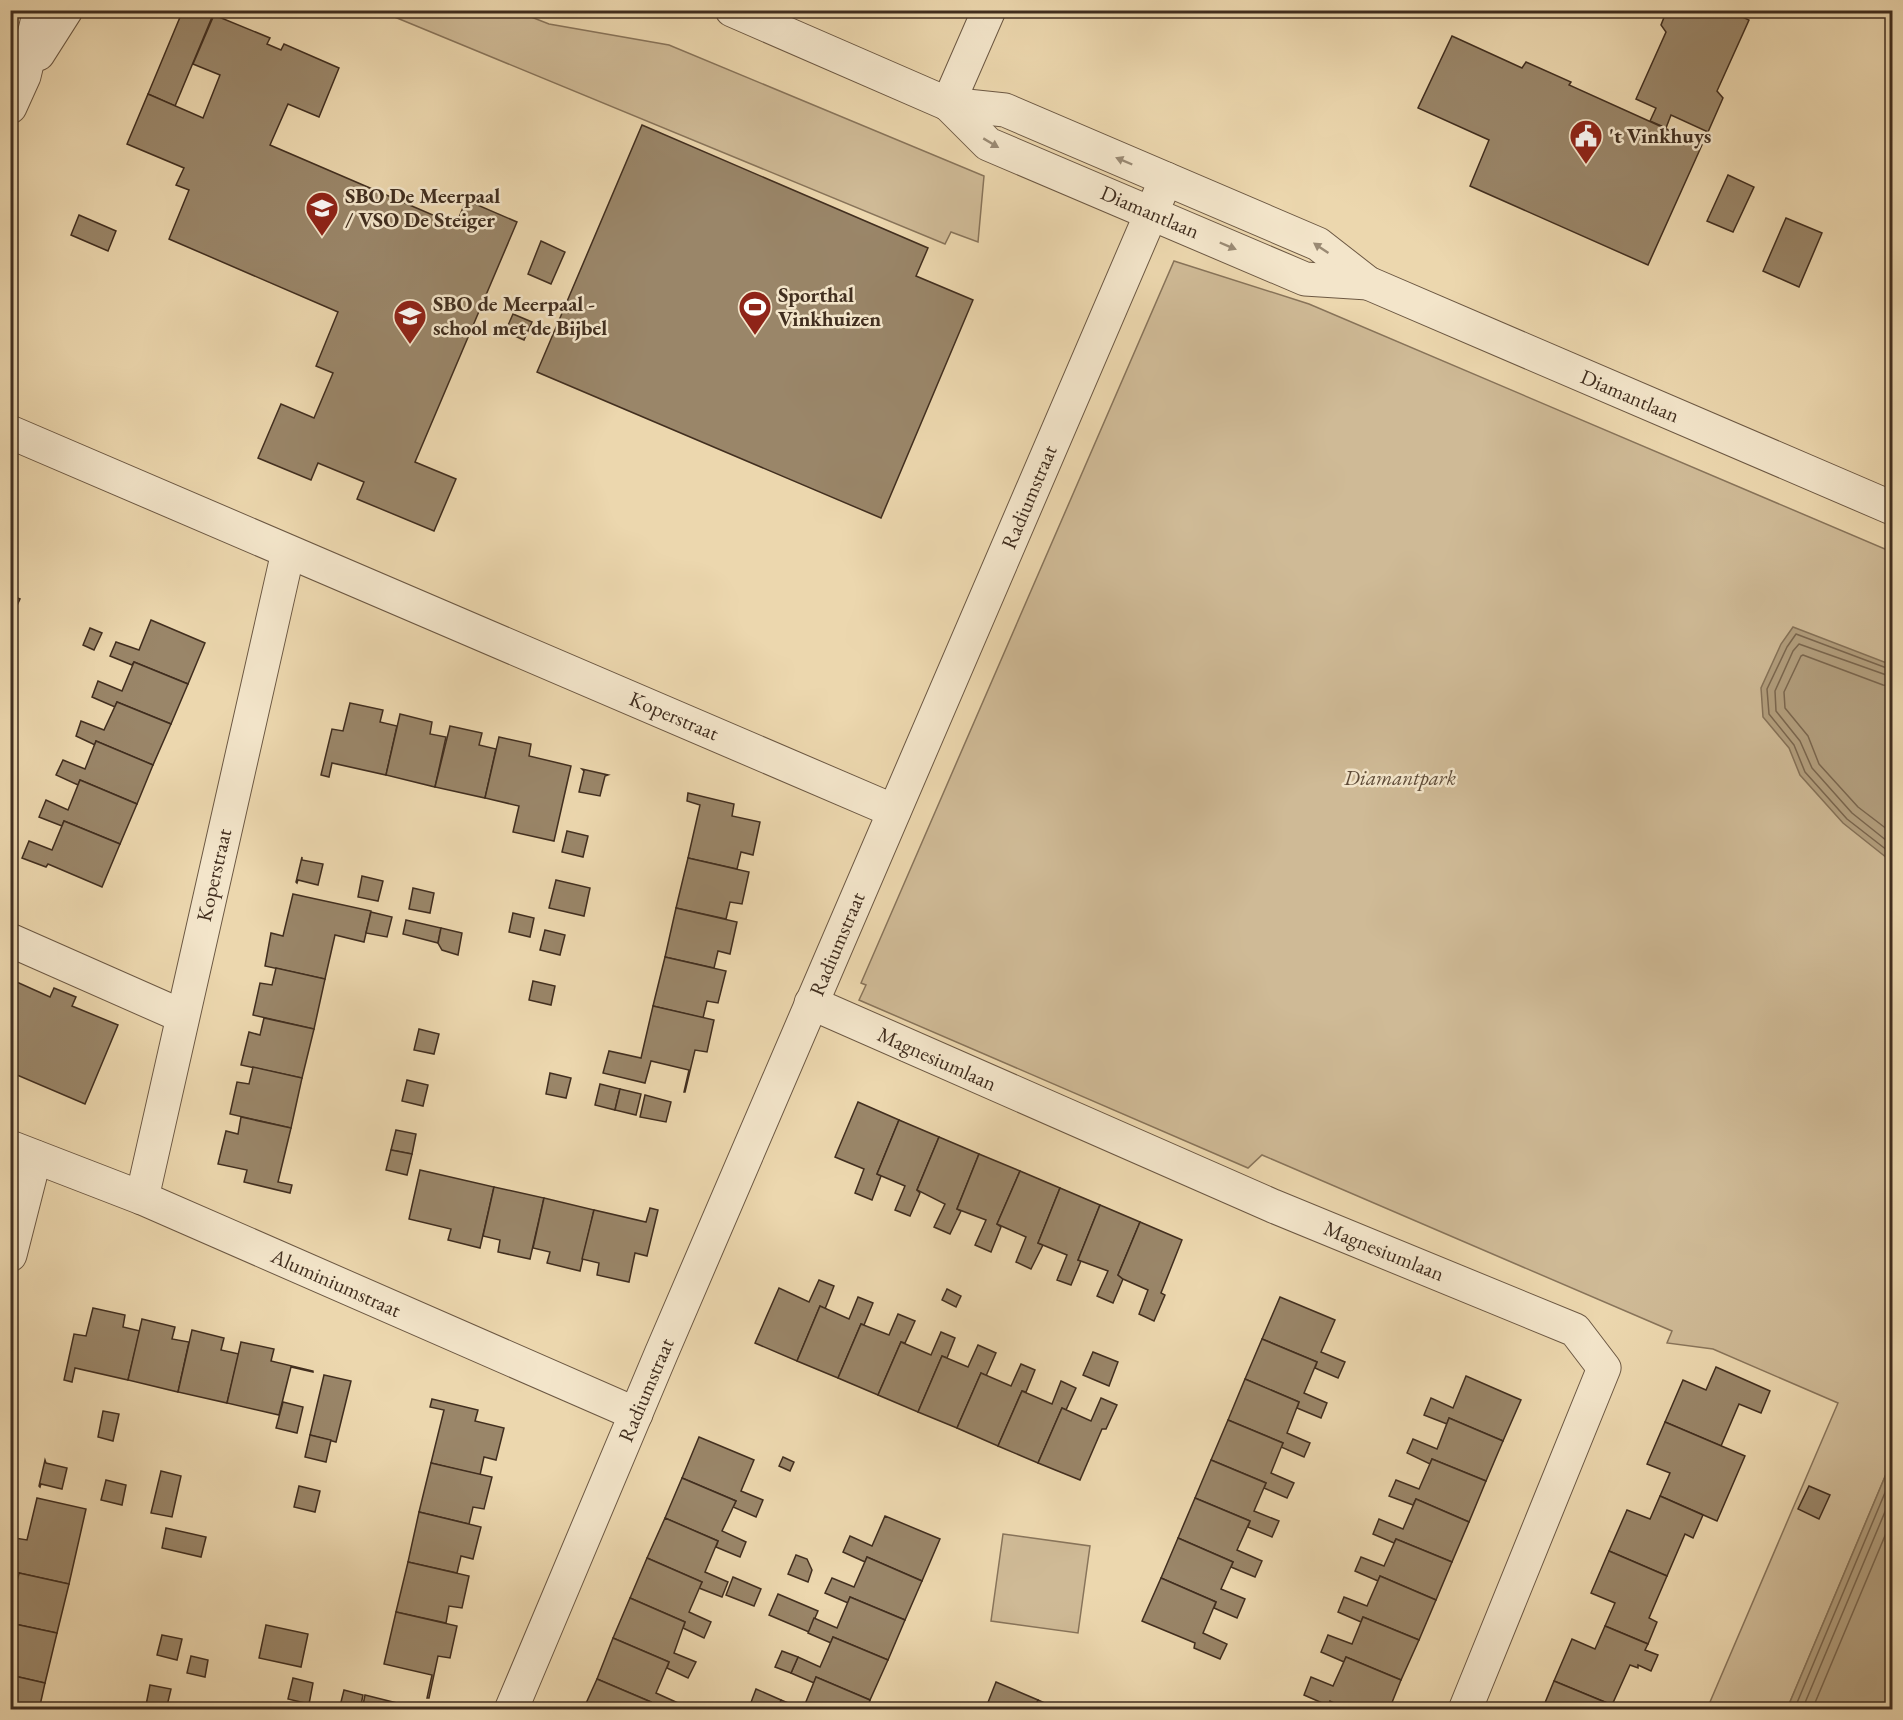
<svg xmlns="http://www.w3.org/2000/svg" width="1903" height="1720" font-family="'EB Garamond',serif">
  <rect width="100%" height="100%" fill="#ecd7ae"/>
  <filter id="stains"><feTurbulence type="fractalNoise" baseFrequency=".00333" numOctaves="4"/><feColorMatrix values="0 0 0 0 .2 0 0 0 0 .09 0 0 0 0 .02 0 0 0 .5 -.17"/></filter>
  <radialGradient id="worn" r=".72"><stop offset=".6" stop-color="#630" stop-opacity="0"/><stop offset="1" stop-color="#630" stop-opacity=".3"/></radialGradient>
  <g fill="#cfba96" stroke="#88745a" stroke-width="1.5">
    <path d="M380,11h136l33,13 120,21 315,131 -6,66 -27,-10 -6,12z"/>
    <path d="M1174,261l135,43 583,248v908l-105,249h-80l131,-306 -125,-54 -46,-6 5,-12 -410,-176 -14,13 -389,-168 7,-15 -5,-2z"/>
    <path d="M1003,1534l87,12 -12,87 -87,-12z"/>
  </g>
  <g fill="#b29e7d" stroke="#857157" stroke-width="1.5">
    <path d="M1793,627l99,38v197l-49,-39 -43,-48 -11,-27 -26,-31 -2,-29 20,-44z"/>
    <path d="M1892,1460v249h-105z"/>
  </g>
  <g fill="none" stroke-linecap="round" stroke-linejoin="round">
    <g stroke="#7a664e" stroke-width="1.5">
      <path d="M1892,670l-96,-36 -9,13 -20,42 2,25 25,31 11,27 42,47 45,35"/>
      <path d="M1892,677l-93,-33 -6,7 -18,40 1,20 24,30 12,27 40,45 40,32"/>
      <path d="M1892,686l-9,-1 -80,-30 -2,1 -17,36 1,16 23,28 11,28 39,43 34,26"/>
      <path d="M1794,1710l98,-234"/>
      <path d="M1802,1710l90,-215"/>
      <path d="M1812,1710l80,-191"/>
    </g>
  </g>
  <g fill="#9a8669" stroke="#412e1f" stroke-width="1.5">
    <path d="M183,10h32l-40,96 -27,-12z"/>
    <path d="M1667,10h61l21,10 -32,71 6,7 -15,34 -37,-17 -5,13 -16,-7 6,-13 -20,-9 30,-67 -5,-7z"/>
    <path d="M214,15l56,23 -3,6 14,6 3,-6 55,24 -20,49 -31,-13 -18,41 186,80 10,-25 51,22 -102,240 41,17 -22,52 -77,-32 7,-17 -46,-19 -7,17 -53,-22 23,-54 33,14 19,-45 -17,-7 22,-54 -169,-73 20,-49 -13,-5 8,-17 -57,-24 21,-50 55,24 17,-43 -27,-11z"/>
    <path d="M1452,36l70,32 4,-6 45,20 -2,3 133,60 -54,120 -178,-79 19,-46 -71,-32z"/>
    <path d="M642,125l286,123 -12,28 57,24 -92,218 -344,-146z"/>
    <path d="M1728,175l26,12 -21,45 -26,-11z"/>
    <path d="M79,215l37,16 -8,20 -37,-16z"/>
    <path d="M1786,218l36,15 -23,54 -36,-16z"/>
    <path d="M541,241l24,11 -14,32 -23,-10z"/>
    <path d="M513,314l19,8 -8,18 -19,-8z"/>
    <path d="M10,595l10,4 -7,15 -3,-1z"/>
    <path d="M151,620l54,23 -17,41 -54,-22 -2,3 -22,-9 6,-14 23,8z"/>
    <path d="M90,628l12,5 -8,17 -11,-5z"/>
    <path d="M134,662l54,22 -17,40 -54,-22 -2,5 -23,-10 6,-16 24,10z"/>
    <path d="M117,702l54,22 -18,41 -57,-24 -1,4 -19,-9 5,-15 23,9z"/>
    <path d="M350,703l33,7 -3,12 17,4 -11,49 -54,-12 -3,14 -8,-2 11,-46 11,2z"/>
    <path d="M400,714l32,8 -2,12 16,3 -11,50 -49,-12z"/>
    <path d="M450,726l32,7 -3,12 17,4 -11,49 -50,-11z"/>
    <path d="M499,737l32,7 -2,12 42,10 -17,75 -41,-9 6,-26 -34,-8z"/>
    <path d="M96,741l57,24 -16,39 -57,-24 -2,5 -22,-10 7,-15 22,9z"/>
    <path d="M582,769l26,6 -3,1 -5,20 -21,-4 5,-21z"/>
    <path d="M80,780l57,24 -17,40 -56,-23 -2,5 -23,-9 7,-17 22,10z"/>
    <path d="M688,793l46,11 -2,12 28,6 -7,33 -12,-3 -4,17 -49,-11 12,-53 -13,-4z"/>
    <path d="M64,821l56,23 -18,43 -54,-23 -2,3 -24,-9 7,-17 23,9z"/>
    <path d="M567,831l21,5 -5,21 -21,-5z"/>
    <path d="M302,857v3l21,4 -5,21 -20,-5 -1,3 -1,-1z"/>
    <path d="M688,858l61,14 -7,32 -12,-2 -4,17 -50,-11z"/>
    <path d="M362,876l21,5 -5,20 -20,-4z"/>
    <path d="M556,880l34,8 -6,28 -35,-8z"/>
    <path d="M413,888l21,5 -4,20 -21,-4z"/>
    <path d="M293,894l78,17 -7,31 -29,-7 -10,44 -60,-13 6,-33 12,3z"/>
    <path d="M676,908l61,14 -7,32 -12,-3 -4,17 -49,-11z"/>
    <path d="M371,912l21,5 -5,20 -21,-4z"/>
    <path d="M513,913l21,5 -4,19 -21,-5z"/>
    <path d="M406,920l35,8 -3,15 -35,-9z"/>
    <path d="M441,928l21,5 -4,22 -16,-5 -4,-7z"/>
    <path d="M545,930l20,5 -5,20 -20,-5z"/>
    <path d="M665,957l61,14 -8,32 -11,-2 -4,17 -50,-12z"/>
    <path d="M276,968l49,11 -11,50 -61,-14 7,-32 12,2z"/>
    <path d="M10,979l40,18 4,-9 22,9 -4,9 46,19 -33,79 -75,-32z"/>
    <path d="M533,981l22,5 -4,19 -22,-5z"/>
    <path d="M653,1006l61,14 -7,32 -12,-2 -10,42h-1l5,-22 -38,-9 -6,22 -42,-10 6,-22 32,7z"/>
    <path d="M264,1018l50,11 -12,49 -61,-13 8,-33 11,3z"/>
    <path d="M419,1029l20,5 -5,20 -20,-4z"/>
    <path d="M253,1067l49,11 -11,50 -61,-14 7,-32 12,2z"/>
    <path d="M550,1073l21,5 -5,20 -20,-4z"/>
    <path d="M407,1080l21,5 -5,21 -21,-5z"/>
    <path d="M600,1084l20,5 -5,21 -20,-5z"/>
    <path d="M620,1089l21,5 -5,21 -21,-5z"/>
    <path d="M645,1095l26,7 -5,20 -26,-5z"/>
    <path d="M858,1102l41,18 -22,54 4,2 -9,24 -17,-7 9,-24 -29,-12z"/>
    <path d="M241,1117l50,11 -13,54 14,3 -2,8 -46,-11 3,-12 -29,-6 8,-33 12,3z"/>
    <path d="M899,1120l40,17 -22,53 3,3 -10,23 -15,-6 10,-24 -28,-12z"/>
    <path d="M396,1130l20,4 -4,20 -21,-4z"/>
    <path d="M939,1137l40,17 -22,55 4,2 -11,23 -16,-7 11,-23 -28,-14z"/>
    <path d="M391,1150l21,4 -5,21 -21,-5z"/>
    <path d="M979,1154l41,17 -23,53 4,3 -10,25 -16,-7 11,-25 -29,-11z"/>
    <path d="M420,1170l74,17 -14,61 -32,-8 3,-11 -42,-10z"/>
    <path d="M1020,1171l40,17 -22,55 5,2 -12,24 -15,-7 10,-25 -29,-13z"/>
    <path d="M494,1187l50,11 -14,61 -32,-7 2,-12 -17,-4z"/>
    <path d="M1060,1188l40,17 -22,55 3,1 -10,24 -14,-5 10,-25 -29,-12z"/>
    <path d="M544,1198l50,12 -14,61 -33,-8 3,-11 -17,-4z"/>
    <path d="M1100,1205l40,17 -22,53 5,4 -10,24 -16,-7 11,-25 -30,-11z"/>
    <path d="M650,1208l8,2 -11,46 -12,-3 -6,29 -32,-7 2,-12 -17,-4 12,-49 52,12z"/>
    <path d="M1140,1222l42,18 -21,53 4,2 -11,26 -15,-7 9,-24 -25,-11 -5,-4z"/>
    <path d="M819,1280l15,6 -9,23 -5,-3 -23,55 -42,-18 24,-55 30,14z"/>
    <path d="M947,1289l14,7 -5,11 -14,-7z"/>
    <path d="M858,1297l15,6 -9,22 -3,-1 -23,54 -41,-17 23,-55 29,13z"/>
    <path d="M1280,1297l55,23 -14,32 24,10 -7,16 -23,-10 2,-6 -55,-23z"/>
    <path d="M93,1308l32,7 -2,12 17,4 -12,49 -53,-12 -3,14 -8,-2 10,-46 12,2z"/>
    <path d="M898,1314l17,7 -10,22 -4,-1 -23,53 -40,-17 23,-54 28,11z"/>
    <path d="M142,1319l33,8 -3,12 17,3 -11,50 -50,-12z"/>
    <path d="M192,1330l32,8 -3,12 18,4 -12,49 -49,-11z"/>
    <path d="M941,1332l14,6 -8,20 -5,-2 -24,56 -40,-17 23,-53 30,13z"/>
    <path d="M1262,1339l55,23 -13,31 23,10 -6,15 -24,-10 2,-6 -54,-23z"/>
    <path d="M241,1342l33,7 -3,12 42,10v1l-22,-5 -12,48 -52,-12z"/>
    <path d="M978,1345l18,8 -10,23 -5,-3 -24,55 -39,-16 24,-56 26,11z"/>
    <path d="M1093,1352l25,10 -9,24 -26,-11z"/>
    <path d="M1021,1364l14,6 -9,22 -4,-1 -24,55 -41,-18 24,-55 30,13z"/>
    <path d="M1716,1367l54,24 -9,22 -22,-9 -18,42 -56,-24 18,-42 23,10z"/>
    <path d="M324,1375l27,6 -15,61 -26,-7z"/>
    <path d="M1466,1376l55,24 -18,41 -54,-23 -2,6 -23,-9 7,-17 22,10z"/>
    <path d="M1245,1379l54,23 -12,31 23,10 -6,14 -23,-10 2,-4 -55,-23z"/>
    <path d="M1061,1381l15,7 -10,22 -4,-2 -24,55 -40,-17 24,-55 30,13z"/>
    <path d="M1101,1398l16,7 -11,24h-4l-22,51 -42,-17 24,-55 29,13z"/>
    <path d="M432,1399l46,11 -3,11 29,7 -8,32 -12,-3 -4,18 -49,-12 13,-53 -14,-3z"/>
    <path d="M283,1402l20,5 -6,26 -21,-5z"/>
    <path d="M103,1411l16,3 -6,27 -15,-4z"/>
    <path d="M1449,1418l54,23 -17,40 -54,-22 -2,5 -23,-11 6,-14 24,10z"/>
    <path d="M1228,1420l55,23 -12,30 23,10 -7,15 -23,-10 2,-5 -55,-23z"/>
    <path d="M1665,1422l80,34 -28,65 -57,-25 10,-23 -23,-9z"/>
    <path d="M310,1435l21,5 -5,22 -21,-5z"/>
    <path d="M699,1437l55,23 -13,31 22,9 -7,17 -23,-10 3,-6 -54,-23z"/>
    <path d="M783,1457l11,5 -4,9 -11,-5z"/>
    <path d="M1432,1459l54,22 -17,41 -53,-23 -3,6 -24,-9 7,-16 23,9z"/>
    <path d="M45,1460l1,3 21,5 -5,21 -21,-5 -1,3 -1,-1z"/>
    <path d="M1211,1460l55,23 -12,28 25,10 -7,16 -24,-10 2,-6 -55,-23z"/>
    <path d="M431,1463l61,14 -8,32 -11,-2 -4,17 -50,-12z"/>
    <path d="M161,1471l20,5 -9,41 -21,-4z"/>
    <path d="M682,1478l54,23 -14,30 24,11 -6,15 -24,-10 2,-6 -53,-23z"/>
    <path d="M106,1480l20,5 -4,20 -21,-5z"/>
    <path d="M299,1486l21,5 -5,21 -21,-5z"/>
    <path d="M1809,1486l21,9 -11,24 -21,-10z"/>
    <path d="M1660,1496l43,19 -10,23 -8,-4 -18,42 -58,-25 18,-41 23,9z"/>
    <path d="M37,1498l49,11 -17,75 -59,-13v-12l5,-21 12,2z"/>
    <path d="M1195,1498l55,23 -13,29 25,11 -7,16 -24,-10 2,-5 -55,-24z"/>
    <path d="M1416,1499l53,23 -17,40 -56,-23 -2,4 -21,-9 6,-15 24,10z"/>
    <path d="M419,1512l62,15 -8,32 -12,-3 -4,17 -49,-11z"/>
    <path d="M885,1516l55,23 -18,42 -55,-24 -2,5 -22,-10 7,-16 22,10z"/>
    <path d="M665,1518l53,23 -13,31 23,10 -6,15 -23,-9 3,-6 -55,-24z"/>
    <path d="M166,1528l40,9 -5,20 -39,-9z"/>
    <path d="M1178,1538l55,24 -12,27 24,10 -8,19 -23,-10 2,-6 -55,-24z"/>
    <path d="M1396,1539l56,23 -16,38 -56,-24 -2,5 -23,-10 6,-14 23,9z"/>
    <path d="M1609,1551l58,25 -18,42 8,4 -9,22 -43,-18 10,-23 -24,-10z"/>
    <path d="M796,1555l11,4 5,11 -4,12 -20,-8z"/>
    <path d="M867,1557l55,24 -17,39 -55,-23 -2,6 -23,-10 7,-15 22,9z"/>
    <path d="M647,1558l55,24 -13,30 22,10 -7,16 -21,-10 2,-6 -55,-24z"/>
    <path d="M408,1562l61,14 -7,32 -13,-2 -3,17 -50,-11z"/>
    <path d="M19,1573l50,11 -12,49 -47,-10v-35l5,2z"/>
    <path d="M1380,1576l56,24 -17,40 -56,-23 -2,5 -23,-10 6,-15 23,9z"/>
    <path d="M733,1577l28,12 -7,17 -28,-11z"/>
    <path d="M1161,1578l55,24 -13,31 24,11 -7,15 -26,-11 1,-5 -53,-22z"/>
    <path d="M778,1594l40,17 -9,21 -40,-17z"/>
    <path d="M850,1597l55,23 -17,40 -55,-23 -2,6 -23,-10 6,-15 23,10z"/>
    <path d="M630,1598l55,24 -11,31 22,9 -8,16 -21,-10 2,-6 -56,-24z"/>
    <path d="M396,1612l61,14 -7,32 -12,-2 -9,42h-2l5,-23 -48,-11z"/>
    <path d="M1363,1617l56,23 -18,40 -55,-23 -2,5 -23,-10 7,-17 24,9z"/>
    <path d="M10,1623l47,10 -12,50 -35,-8z"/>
    <path d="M266,1625l42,9 -7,33 -42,-9z"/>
    <path d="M1605,1626l43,18 -3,6 13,5 -7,16 -13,-6v3l-8,-3 -18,40 -58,-24 18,-42 23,10z"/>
    <path d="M162,1635l20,4 -5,21 -20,-5z"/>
    <path d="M833,1637l55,23 -18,40 -54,-23 -2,6 -23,-10 7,-16 22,10z"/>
    <path d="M613,1638l56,24 -13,31 22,10 -3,7h-23l-3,-2 2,-6 -54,-23z"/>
    <path d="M782,1651l16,6 -7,16 -16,-6z"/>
    <path d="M191,1656l17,4 -3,17 -18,-4z"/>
    <path d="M1346,1657l55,23 -12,30h-40l-19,-9 -1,5 -25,-11 7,-18 22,9z"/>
    <path d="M10,1675l35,8 -6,27h-29z"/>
    <path d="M816,1677l54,23 -3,10h-90l4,-10 22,9z"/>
    <path d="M293,1678l20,5 -4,21 -21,-5z"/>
    <path d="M597,1679l54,23 -3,8h-65z"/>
    <path d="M1554,1681l58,24 11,5h-81z"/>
    <path d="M996,1682l42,18 -4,10h-49z"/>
    <path d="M150,1685l21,4 -5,21 -20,-5z"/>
    <path d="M756,1689l25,11 -4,10h-15l-12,-5z"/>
    <path d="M344,1690l19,5 -3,15h-21z"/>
    <path d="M365,1695l60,15h-63z"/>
    <path d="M1038,1700l22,10h-26z"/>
  </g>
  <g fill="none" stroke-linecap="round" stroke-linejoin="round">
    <defs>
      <g id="minor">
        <path d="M732,10l216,94 57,6 313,134 50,39 524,225"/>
        <path d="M38,54l28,-44"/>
        <path d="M948,104l40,40 317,135 63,4"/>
        <path d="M948,104l41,-94"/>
        <path d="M10,107l14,-31 16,-66"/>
        <path d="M10,432l884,379"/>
        <path d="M10,940l172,76"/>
        <path d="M811,1003l462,203 302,124 29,38 -139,342"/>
        <path d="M10,1147l132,51 494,216"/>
        <path d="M142,1198l146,-646"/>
        <path d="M10,1255l25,-98"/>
        <path d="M511,1710l150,-356 505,-1175"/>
      </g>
    </defs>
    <use href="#minor" stroke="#6c5843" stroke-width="35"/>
    <use href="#minor" stroke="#f3e5ca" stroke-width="33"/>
  </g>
  <defs><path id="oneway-solid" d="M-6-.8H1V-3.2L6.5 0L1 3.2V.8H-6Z" transform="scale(1.5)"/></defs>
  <g fill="#9a8a74">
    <use href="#oneway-solid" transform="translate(991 143) rotate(31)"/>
    <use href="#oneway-solid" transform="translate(1124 161) rotate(-157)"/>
    <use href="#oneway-solid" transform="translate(1228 246) rotate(23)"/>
    <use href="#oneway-solid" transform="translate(1321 248) rotate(-146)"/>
  </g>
  <defs>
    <symbol id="civic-pin" viewBox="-11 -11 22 30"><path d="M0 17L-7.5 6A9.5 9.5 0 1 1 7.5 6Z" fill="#8f2418" stroke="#f3e5ca"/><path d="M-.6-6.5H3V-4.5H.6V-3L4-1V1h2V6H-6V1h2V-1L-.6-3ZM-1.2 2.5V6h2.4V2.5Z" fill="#fff"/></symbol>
    <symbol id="school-pin" viewBox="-11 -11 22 30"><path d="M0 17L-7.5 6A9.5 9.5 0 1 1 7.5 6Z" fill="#8f2418" stroke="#f3e5ca"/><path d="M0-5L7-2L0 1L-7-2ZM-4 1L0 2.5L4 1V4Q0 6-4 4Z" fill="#fff"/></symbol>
    <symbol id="stadium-pin" viewBox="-11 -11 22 30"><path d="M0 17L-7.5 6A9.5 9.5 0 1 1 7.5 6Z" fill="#8f2418" stroke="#f3e5ca"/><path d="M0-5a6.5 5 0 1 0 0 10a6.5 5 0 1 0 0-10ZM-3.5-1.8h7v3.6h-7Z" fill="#fff"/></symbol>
  </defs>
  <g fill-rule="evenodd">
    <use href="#civic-pin" x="1567" y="117" width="38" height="52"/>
    <use href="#school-pin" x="303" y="189" width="38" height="52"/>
    <use href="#stadium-pin" x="736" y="288" width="38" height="52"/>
    <use href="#school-pin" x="391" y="297" width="38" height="52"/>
  </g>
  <g text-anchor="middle" stroke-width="5" stroke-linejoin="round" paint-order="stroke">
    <g font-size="21" font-weight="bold" fill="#412e1f" stroke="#f3e5ca" text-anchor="start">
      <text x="1609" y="143">'t Vinkhuys</text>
      <text x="345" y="203">SBO De Meerpaal<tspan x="345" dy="24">/ VSO De Steiger</tspan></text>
      <text x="778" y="302">Sporthal<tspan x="778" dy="24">Vinkhuizen</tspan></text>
      <text x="433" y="311">SBO de Meerpaal -<tspan x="433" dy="24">school met de Bijbel</tspan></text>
    </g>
    <g font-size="21" fill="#412e1f" stroke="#f3e5ca">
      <text transform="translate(1150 212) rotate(23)" y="7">Diamantlaan</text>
      <text transform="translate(1630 396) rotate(23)" y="7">Diamantlaan</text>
      <text transform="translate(1029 497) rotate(-67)" y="7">Radiumstraat</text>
      <text transform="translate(674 716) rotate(23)" y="7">Koperstraat</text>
      <text transform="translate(214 875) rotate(-77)" y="7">Koperstraat</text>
      <text transform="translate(837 944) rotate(-67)" y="7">Radiumstraat</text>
      <text transform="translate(937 1059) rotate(24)" y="7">Magnesiumlaan</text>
      <text transform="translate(1384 1251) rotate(22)" y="7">Magnesiumlaan</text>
      <text transform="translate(336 1283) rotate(24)" y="7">Aluminiumstraat</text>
      <text transform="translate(646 1390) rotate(-67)" y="7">Radiumstraat</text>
    </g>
    <g font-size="21" font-style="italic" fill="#5d4a37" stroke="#f3e5ca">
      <text x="1400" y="785">Diamantpark</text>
    </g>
  </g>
  <rect width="1903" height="1720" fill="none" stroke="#ecd7ae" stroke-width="36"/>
  <rect x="12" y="12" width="1879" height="1696" fill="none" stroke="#412e1f" stroke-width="3"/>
  <rect x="18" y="18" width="1867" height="1684" fill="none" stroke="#412e1f" stroke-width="1.5"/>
  <rect width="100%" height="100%" filter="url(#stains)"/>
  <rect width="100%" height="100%" fill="url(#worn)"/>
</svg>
